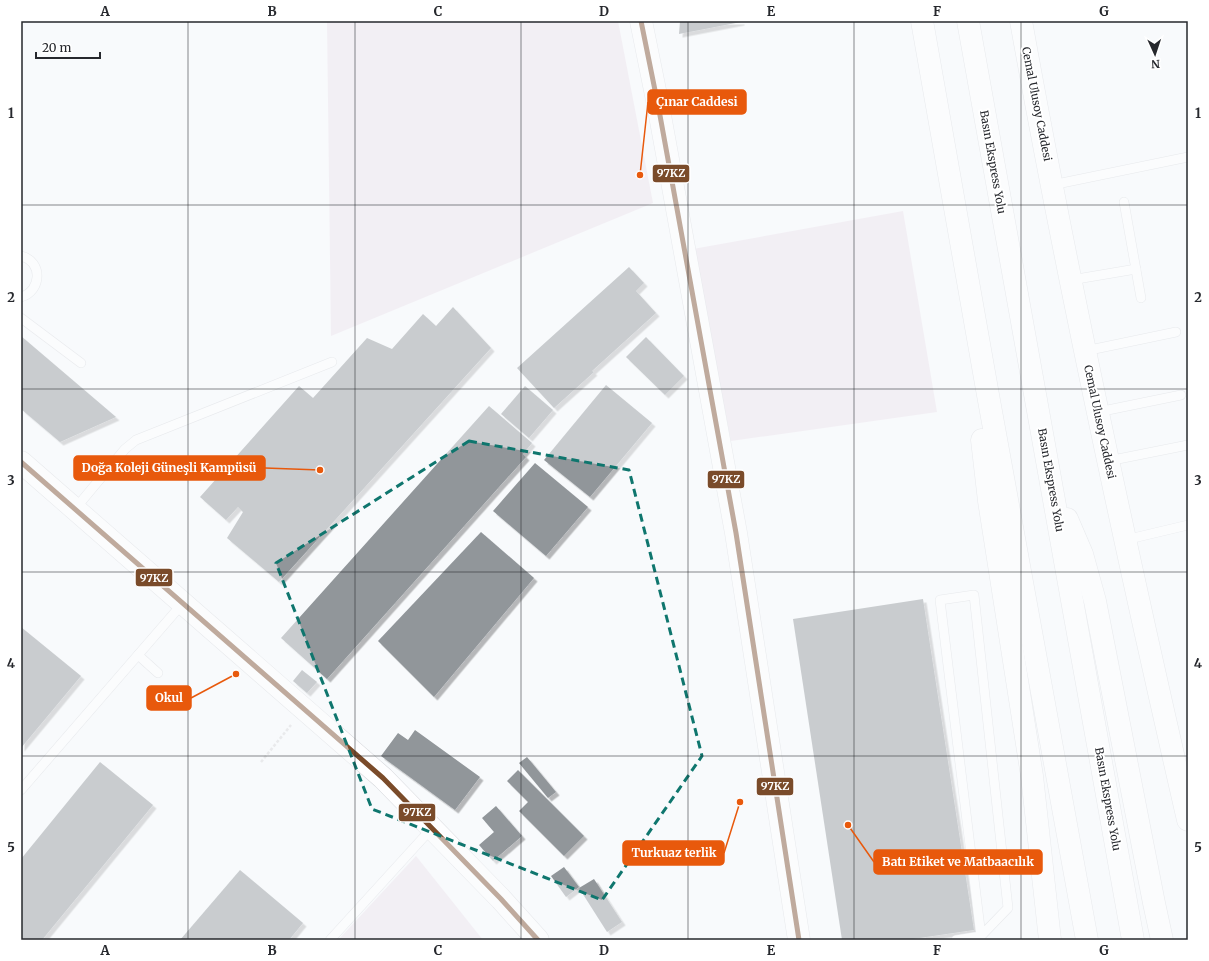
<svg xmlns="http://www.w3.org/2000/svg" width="1209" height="961" font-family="Merriweather,serif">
  <defs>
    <filter id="shadow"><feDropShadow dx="3.5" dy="3.5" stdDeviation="0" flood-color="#0004"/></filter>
  </defs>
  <rect width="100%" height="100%" fill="#f8fafc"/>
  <g fill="#ece2ec">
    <path d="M327,21h291l35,182 -322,133z"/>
    <path d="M903,211l34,201 -206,29 -38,-192z"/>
    <path d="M416,856l67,84h-145z"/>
  </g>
  <g fill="#91969a" filter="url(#shadow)">
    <path d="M680,21h61v1l-62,12z"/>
    <path d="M629,267l15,16 -8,8 20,22 -64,58 2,1 -40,36 -37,-40z"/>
    <path d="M453,307l38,41 -212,234 -52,-44 16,-26 -5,-5 -12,13 -26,-23 99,-111 14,12 54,-60 25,11 31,-35 13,12z"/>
    <path d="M21,336l95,81 -56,25 -39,-33z"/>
    <path d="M646,337l38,39 -19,19 -39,-38z"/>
    <path d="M606,385l46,38 -62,74 -46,-37z"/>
    <path d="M525,386l28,24 -24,28 -28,-24z"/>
    <path d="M489,406l43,37 -9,11 3,3 -199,222 -46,-41z"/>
    <path d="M535,463l53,44 -42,49 -53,-45z"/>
    <path d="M481,532l53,46 -100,119 -56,-56z"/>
    <path d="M923,599l51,331 -68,10h-64l-49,-321z"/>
    <path d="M21,627l60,49 -60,72z"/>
    <path d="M302,670l15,12 -10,11 -14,-12z"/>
    <path d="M415,730l65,47 -25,33 -74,-54 17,-23 10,7z"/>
    <path d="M527,757l29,35 -8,6 -29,-35z"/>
    <path d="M100,762l53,43 -111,135h-21v-81z"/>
    <path d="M518,770l66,66 -20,20 -45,-45 9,-9 -21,-21z"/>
    <path d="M496,806l26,30 -29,25 -14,-16 15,-13 -12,-14z"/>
    <path d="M564,867l15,20 -13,10 -15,-21z"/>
    <path d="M240,870l63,53 -14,17h-109z"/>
    <path d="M594,879l28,43 -15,10 -28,-44z"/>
  </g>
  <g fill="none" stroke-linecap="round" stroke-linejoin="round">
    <defs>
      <g id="service">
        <path d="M1052,185l136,-28"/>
        <path d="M1124,202l17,96"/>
        <path d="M21,256c22,5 21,35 0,41"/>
        <path d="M1071,280l65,-11"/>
        <path d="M21,318l60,45"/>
        <path d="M1085,351l91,-19"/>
        <path d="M1098,412l83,-17"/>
        <path d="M1108,461l80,-16"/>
        <path d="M75,509l50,-60 11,-9 196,-78"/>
        <path d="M1125,540l63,-15"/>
        <path d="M138,655l20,18"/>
        <path d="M21,790l162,-187"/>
        <path d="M330,940l102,-112"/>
        <path d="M956,940l25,-4 27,-28 -34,-313 -34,5 41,336"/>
      </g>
      <path id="tertiary" d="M21,462l362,316 118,121 37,41"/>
      <g id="secondary">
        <path d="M641,21l18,89 77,423 63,407"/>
        <path d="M1021,21c48,268 106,534 167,799"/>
      </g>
      <g id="motorway">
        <path d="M922,21l66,374 99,545"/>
        <path d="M968,21l165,919"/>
        <path d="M982,440l7,61 43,275 18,164"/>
        <path d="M1067,519l15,35 13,47 59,302 8,37"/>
      </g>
    </defs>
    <use href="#service" stroke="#d4d6da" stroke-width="10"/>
    <use href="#tertiary" stroke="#d4d6da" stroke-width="23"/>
    <use href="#secondary" stroke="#d4d6da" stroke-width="23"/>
    <use href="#motorway" stroke="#d4d6da" stroke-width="23"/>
    <path stroke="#d7d7d9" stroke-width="2.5" stroke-dasharray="3 2" stroke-linecap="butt" d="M261,762l30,-37"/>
    <use href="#service" stroke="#fefeff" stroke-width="9"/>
    <use href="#tertiary" stroke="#fefeff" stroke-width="22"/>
    <use href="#secondary" stroke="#fefeff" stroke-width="22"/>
    <use href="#motorway" stroke="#fefeff" stroke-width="22"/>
    <defs>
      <g id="bus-1">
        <path d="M641,21l18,89 77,423 63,407"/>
        <path d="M21,462l362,316 118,121 37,41"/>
      </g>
    </defs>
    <use href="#bus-1" stroke="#fff" stroke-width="8"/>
    <use href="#bus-1" stroke="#7a4b2a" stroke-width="5"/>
  </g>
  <path d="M0 0H1209V961H0ZM469,441l160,29 73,286 -100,144 -230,-91 -96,-246z" fill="#f8fafc" fill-opacity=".55" fill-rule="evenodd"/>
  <path fill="none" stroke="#0f766e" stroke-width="3" stroke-dasharray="8 5" stroke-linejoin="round" d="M469,441l160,29 73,286 -100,144 -230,-91 -96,-246z"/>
  <path fill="none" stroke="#26282d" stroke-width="1" stroke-opacity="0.55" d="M188,21v919M355,21v919M521,21v919M688,21v919M854,21v919M1021,21v919M21,205h1167M21,389h1167M21,572h1167M21,756h1167"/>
  <g text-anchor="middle" stroke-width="4" stroke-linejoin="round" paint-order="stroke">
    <g font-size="11" fill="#26282d" stroke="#fff">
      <text transform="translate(1037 104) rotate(79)" y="4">Cemal Ulusoy Caddesi</text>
      <text transform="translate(993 162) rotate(80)" y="4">Basın Ekspress Yolu</text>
      <text transform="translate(1100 422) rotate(78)" y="4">Cemal Ulusoy Caddesi</text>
      <text transform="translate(1051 480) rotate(80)" y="4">Basın Ekspress Yolu</text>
      <text transform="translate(1108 799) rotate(80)" y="4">Basın Ekspress Yolu</text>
    </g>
  </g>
  <path fill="none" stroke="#e8590c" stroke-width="1.5" d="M640 175L648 102M320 470L265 468M236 674L191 698M740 802L724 853M848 825L874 862"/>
  <g fill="#e8590c" stroke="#fff" stroke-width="1.5">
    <circle cx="640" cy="175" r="4"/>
    <circle cx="320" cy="470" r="4"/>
    <circle cx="236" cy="674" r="4"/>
    <circle cx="740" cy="802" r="4"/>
    <circle cx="848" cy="825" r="4"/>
  </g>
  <g fill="#e8590c" stroke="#e8590c" stroke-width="1.5">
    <rect x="648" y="90" width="98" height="24" rx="4"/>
    <rect x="74" y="456" width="191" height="24" rx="4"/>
    <rect x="147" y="686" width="44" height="24" rx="4"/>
    <rect x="623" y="841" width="101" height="24" rx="4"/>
    <rect x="874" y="850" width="168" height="24" rx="4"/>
  </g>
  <g font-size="12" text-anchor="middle" font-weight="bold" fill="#fff">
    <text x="697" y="106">Çınar Caddesi</text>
    <text x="169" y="472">Doğa Koleji Güneşli Kampüsü</text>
    <text x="169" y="702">Okul</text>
    <text x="674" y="857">Turkuaz terlik</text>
    <text x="958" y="866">Batı Etiket ve Matbaacılık</text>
  </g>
  <g stroke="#fff" stroke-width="1.5">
    <rect x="652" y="164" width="38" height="19" rx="4" fill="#7a4b2a"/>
    <rect x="707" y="470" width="38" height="19" rx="4" fill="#7a4b2a"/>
    <rect x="135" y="568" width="38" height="19" rx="4" fill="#7a4b2a"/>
    <rect x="756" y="777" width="38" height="19" rx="4" fill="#7a4b2a"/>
    <rect x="398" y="803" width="38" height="19" rx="4" fill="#7a4b2a"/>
  </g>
  <g font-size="11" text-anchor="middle" font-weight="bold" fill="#fff">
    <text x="671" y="177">97KZ</text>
    <text x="726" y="483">97KZ</text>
    <text x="154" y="582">97KZ</text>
    <text x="775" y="790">97KZ</text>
    <text x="417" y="816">97KZ</text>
  </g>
  <rect width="1209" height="961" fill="none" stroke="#ffffff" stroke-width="44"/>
  <g transform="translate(1155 54) rotate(177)" stroke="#ffffff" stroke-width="3" paint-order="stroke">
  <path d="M0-3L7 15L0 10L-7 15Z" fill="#26282d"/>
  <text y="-6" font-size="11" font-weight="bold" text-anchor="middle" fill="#26282d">N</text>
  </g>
  <path d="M36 52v6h64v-6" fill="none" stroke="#26282d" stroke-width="2"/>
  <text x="42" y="52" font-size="12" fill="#26282d" stroke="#ffffff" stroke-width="3" paint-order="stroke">20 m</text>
  <rect x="22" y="22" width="1165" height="917" fill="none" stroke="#26282d" stroke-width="1.5"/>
  <g font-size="13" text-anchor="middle" font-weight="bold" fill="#26282d">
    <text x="105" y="16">A</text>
    <text x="272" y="16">B</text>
    <text x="438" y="16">C</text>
    <text x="604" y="16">D</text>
    <text x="771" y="16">E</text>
    <text x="937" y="16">F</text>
    <text x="1104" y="16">G</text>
    <text x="11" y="118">1</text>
    <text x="1198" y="118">1</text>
    <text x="11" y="302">2</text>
    <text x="1198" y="302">2</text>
    <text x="11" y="485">3</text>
    <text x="1198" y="485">3</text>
    <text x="11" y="668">4</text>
    <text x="1198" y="668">4</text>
    <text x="11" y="852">5</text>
    <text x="1198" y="852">5</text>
    <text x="105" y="955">A</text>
    <text x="272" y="955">B</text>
    <text x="438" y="955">C</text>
    <text x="604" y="955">D</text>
    <text x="771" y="955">E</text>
    <text x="937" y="955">F</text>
    <text x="1104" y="955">G</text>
  </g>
</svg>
